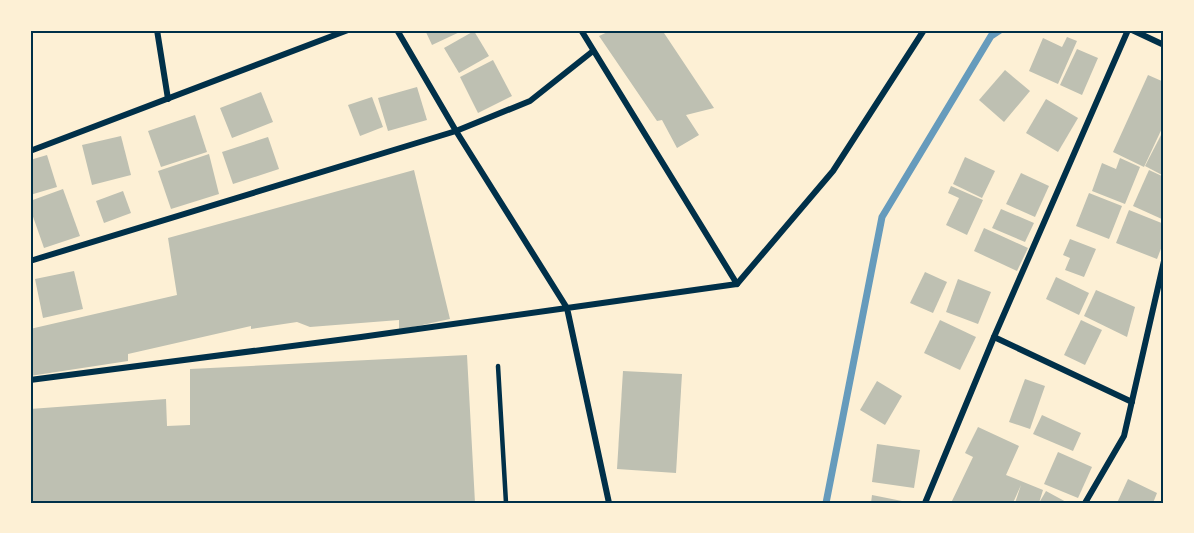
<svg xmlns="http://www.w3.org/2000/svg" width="1194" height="533" font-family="'Noto Serif',serif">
  <rect width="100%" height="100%" fill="#fdf0d5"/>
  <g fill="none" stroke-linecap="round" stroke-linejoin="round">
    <path stroke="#669bbc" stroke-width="7" d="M826,503l56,-286 109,-181 9,-6"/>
  </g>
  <g fill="#bec0b2">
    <path d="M425,30h39l-32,15z"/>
    <path d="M612,30h50l52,78 -28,7 13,20 -22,13 -15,-28 -5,1 -58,-85z"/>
    <path d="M474,31l15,25 -30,17 -15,-25z"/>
    <path d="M1067,37l10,4 -19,43 -29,-13 14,-33 19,9z"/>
    <path d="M1077,49l21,9 -16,37 -22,-10z"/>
    <path d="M493,60l19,36 -34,17 -18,-36z"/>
    <path d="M1005,70l25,21 -26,31 -25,-22z"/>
    <path d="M1148,75l16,7v42l-20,43 -31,-15z"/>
    <path d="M417,87l10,33 -39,11 -10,-33z"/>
    <path d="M261,92l12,30 -41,16 -12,-30z"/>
    <path d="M372,97l11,30 -23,9 -12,-31z"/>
    <path d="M1046,99l32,19 -20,34 -32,-19z"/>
    <path d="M195,115l12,37 -46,15 -13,-36z"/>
    <path d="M1161,135l3,2v39l-19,-10z"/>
    <path d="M121,136l10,39 -39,10 -10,-40z"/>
    <path d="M268,137l11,32 -46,15 -11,-32z"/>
    <path d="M209,154l10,40 -48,15 -13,-38z"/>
    <path d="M47,155l10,32 -27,8v-35z"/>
    <path d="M965,157l30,14 -13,27 -29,-14z"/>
    <path d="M1120,158l20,9 -15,37 -33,-13 10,-28 14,6z"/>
    <path d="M414,170l36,149 -51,11v-10l-89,7 -13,-5 -46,7v-3l-123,28v7l-98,15v-47l147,-34 -9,-57z"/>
    <path d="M1149,170l15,7v43l-31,-14z"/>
    <path d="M1021,173l28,13 -14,31 -29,-13z"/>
    <path d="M951,186l32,14 -16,35 -21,-10 13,-27 -11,-5z"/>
    <path d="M63,189l17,47 -36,12 -14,-40v-7z"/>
    <path d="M123,191l8,22 -27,10 -8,-22z"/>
    <path d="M1089,193l33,13 -13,33 -33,-13z"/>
    <path d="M1001,209l33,14 -9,19 -33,-14z"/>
    <path d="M1129,210l35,14v17l-7,18 -41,-16z"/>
    <path d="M984,228l44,20 -11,23 -43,-20z"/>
    <path d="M1070,239l26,10 -12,28 -19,-7 5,-12 -7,-3z"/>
    <path d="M74,271l9,38 -40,9 -8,-39z"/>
    <path d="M925,272l22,10 -14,31 -23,-10z"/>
    <path d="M1056,277l33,16 -10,22 -33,-16z"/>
    <path d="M958,279l33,13 -13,32 -32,-12z"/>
    <path d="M1096,290l39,17 -8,30 -43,-21z"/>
    <path d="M940,320l36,17 -16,33 -36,-17z"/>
    <path d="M1081,320l21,10 -17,35 -21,-10z"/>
    <path d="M467,355l8,148h-445v-94l136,-10 1,27 23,-1v-56z"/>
    <path d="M623,371l59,3 -6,99 -59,-4z"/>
    <path d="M1025,379l20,7 -15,43 -21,-7z"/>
    <path d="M877,381l25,15 -17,29 -25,-15z"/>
    <path d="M1042,415l39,18 -8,18 -40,-17z"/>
    <path d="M978,427l41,19 -13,29 37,15 -4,13h-24l6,-18 -8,18h-62l22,-46 -8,-4z"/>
    <path d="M877,444l43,6 -6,38 -42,-6z"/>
    <path d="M1058,452l34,15 -14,31 -34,-14z"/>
    <path d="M1128,479l29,14 -4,10h-36z"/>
    <path d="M1046,491l22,12h-29z"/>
    <path d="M872,495l35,7v1h-36z"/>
  </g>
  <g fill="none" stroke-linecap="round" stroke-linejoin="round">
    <path stroke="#003049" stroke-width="4.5" d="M498,366l8,137"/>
    <g stroke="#003049" stroke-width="6">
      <path d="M157,30l11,69"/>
      <path d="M581,30l156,254 -170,24 42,195"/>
      <path d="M1132,30l32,15"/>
      <path d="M30,151l318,-121"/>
      <path d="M30,261l426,-130 74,-30 63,-50"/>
      <path d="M737,284l96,-113 91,-141"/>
      <path d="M994,337l138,65"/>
      <path d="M30,380l331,-43 206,-29 -111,-177 -59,-101"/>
      <path d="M925,503l69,-166 134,-307"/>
      <path d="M1085,503l39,-67 40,-175"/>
    </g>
  </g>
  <rect width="1194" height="533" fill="none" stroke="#fdf0d5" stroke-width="63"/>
  <rect x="32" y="32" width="1130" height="470" fill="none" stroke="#003049" stroke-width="2"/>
</svg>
